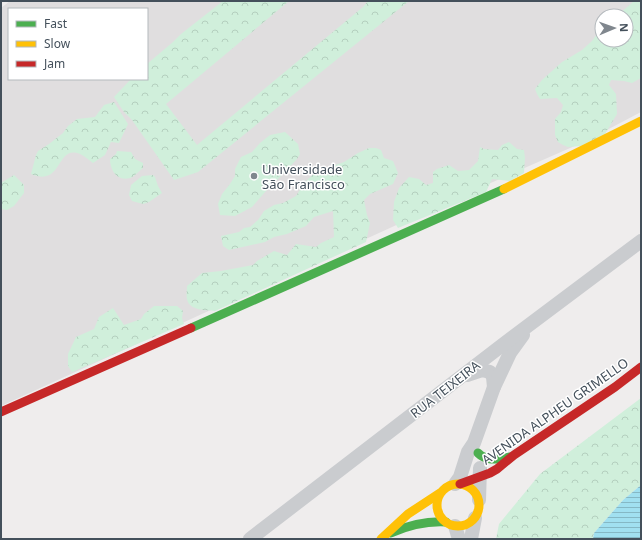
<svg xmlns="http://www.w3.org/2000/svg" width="642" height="540" font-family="'Noto Sans',sans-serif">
  <defs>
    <pattern id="forest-crowns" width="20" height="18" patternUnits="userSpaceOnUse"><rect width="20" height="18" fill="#d0efdb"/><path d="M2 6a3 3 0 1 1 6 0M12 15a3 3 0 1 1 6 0" fill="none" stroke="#b4cfbe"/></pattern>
    <pattern id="water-rules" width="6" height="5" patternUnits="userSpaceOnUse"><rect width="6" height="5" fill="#a1e0f0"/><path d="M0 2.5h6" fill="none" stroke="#85b8c5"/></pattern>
  </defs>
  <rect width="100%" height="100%" fill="#efeded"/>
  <path fill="#e0dedf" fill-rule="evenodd" d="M10,1h631v111l-55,29 -159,70 -426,195v-398zM9,9h138v70h-138zM602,16h24v24h-24z"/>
  <g fill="url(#forest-crowns)">
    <path d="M223,1h66l-123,103 31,41 166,-138 5,-6h41l-211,171 -24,8 -42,-60 -8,-8 -10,-15 17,-18h16v-15l26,-22 8,-8z"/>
    <path d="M634,1h7v77l-9,5 -8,-2 -13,-1 -2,5 7,9 1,20 -12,20 -24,12 -13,1 -5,-2 -5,-3 -3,-7v-16l6,-7 2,-7 -6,-7 -17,1 -3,-5 -2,-5 7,-9 20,-18 20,-12 10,-9 10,-14v13h24v-24h-9z"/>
    <path d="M114,102l14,22 -9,19 -8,-1 -6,13 -12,8c-4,-3 -11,-9 -16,-10 -21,-5 -15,34 -46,21l5,-19 2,-4 11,-7 14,-11 5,-7 9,-7 18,-2 9,-12z"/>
    <path d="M285,132l13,12 2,10 -3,5 -18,19 -14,14 -13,15 -17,9 -15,-1 -2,-11 4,-10 8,-10 5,-8v-7l6,-12 11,-5 8,-9 10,-8z"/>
    <path d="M509,142l8,7 7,1 1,8 -1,15 -14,8 -18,-2 -6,13 -88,36 -5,-8 1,-18 5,-14 10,-11 10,2 7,6 7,-2v-11l4,-3 12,-4 9,6 11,-1 9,-9 2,-14 4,2 14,1 4,-5z"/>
    <path d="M369,148h7l5,2 3,8 9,3 5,12 -5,11 -23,10 -6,6 3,15 3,8 -4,19 -151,69c-8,-1 -26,0 -28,-12 -1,-4 0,-9 0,-13l15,-13 19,-2 32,-6 4,-4 17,-10 13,4 9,-11 20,3 5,-4 13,-6 -1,-26 -19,6 -8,9 -19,8 -13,3 -9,5 -36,8 -6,-4 -2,-10 18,-4 5,-4 6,-1 8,-7 6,-9 10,-6 9,-2 13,-7 9,-14 11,-10 28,-10 14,-9z"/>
    <path d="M117,151l14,1 4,7 8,4v5c-4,3 -9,9 -13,10 -13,4 -20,-8 -20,-19l6,-5z"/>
    <path d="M14,175l10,10v8l-10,13 -7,4 -6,-1v-26z"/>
    <path d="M153,175l2,2 3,9 4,7 -13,9 -6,2 -11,-3 -3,-6 2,-10 11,-9z"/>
    <path d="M154,306h23l6,5 -1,7 2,6 -112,48 -4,-6v-12l8,-17 18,-8 5,-12 14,-9 11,17 17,-6 3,-5z"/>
    <path d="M641,398v87l-18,15 -29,33 -1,6h-97l3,-15 41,-50z"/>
  </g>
  <path fill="url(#water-rules)" d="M641,485v54h-48l1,-6 29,-33z"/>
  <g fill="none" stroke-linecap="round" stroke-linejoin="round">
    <g stroke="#cacccf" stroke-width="14">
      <path d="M467,375l15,-5 8,2 3,5 1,10"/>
      <path d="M455,484l5,-7 8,-25 6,-9 20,-56 16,-34 13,-18"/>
      <path d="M479,500l1,-32"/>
      <path d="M455,526l4,13"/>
      <path d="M250,539l255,-196 136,-102"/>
      <path d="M471,539l4,-21"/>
    </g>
    <g stroke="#4caf50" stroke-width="9">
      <path d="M191,328l313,-139"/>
      <path d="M478,453c9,9 20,6 32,4"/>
      <path d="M391,533c18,-8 36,-12 55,-11"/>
    </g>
    <g stroke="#ffc107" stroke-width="9">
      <path d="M504,189l137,-68"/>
      <circle cx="458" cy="505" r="21"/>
      <path d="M381,539l27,-25 32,-21"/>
    </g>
    <g stroke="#c62828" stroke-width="9">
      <path d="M1,412l190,-84"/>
      <path d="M460,484l30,-11 7,-4 17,-14 101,-68 26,-20"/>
    </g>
  </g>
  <circle fill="#80878e" stroke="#fff" stroke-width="1.5" cx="254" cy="176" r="4"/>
  <g text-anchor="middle" stroke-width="3" stroke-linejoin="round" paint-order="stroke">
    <g font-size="13" fill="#44505b" stroke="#fff" text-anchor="start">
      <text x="262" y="174">Universidade<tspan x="262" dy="15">São Francisco</tspan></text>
    </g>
    <g font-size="13" fill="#44505b" stroke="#fff">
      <text transform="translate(445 389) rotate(-38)" y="5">RUA TEIXEIRA</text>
      <text transform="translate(555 411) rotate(-35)" y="5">AVENIDA ALPHEU GRIMELLO</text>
    </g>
  </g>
  <rect width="642" height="540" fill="none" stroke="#44505b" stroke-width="4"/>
  <rect x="8" y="8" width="140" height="72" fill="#ffffff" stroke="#b4b9bd"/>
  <rect x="16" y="21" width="20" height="6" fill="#4caf50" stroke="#b4b9bd"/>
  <text x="44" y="28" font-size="12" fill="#44505b">Fast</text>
  <rect x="16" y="41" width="20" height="6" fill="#ffc107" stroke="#b4b9bd"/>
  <text x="44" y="48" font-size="12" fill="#44505b">Slow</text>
  <rect x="16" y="61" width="20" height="6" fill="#c62828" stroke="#b4b9bd"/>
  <text x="44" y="68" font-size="12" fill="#44505b">Jam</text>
  <g transform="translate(614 28) rotate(88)"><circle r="19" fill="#ffffff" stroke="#b4b9bd"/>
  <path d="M0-3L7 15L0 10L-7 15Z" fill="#80878e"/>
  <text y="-6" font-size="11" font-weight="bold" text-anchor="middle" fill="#44505b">N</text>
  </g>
</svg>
